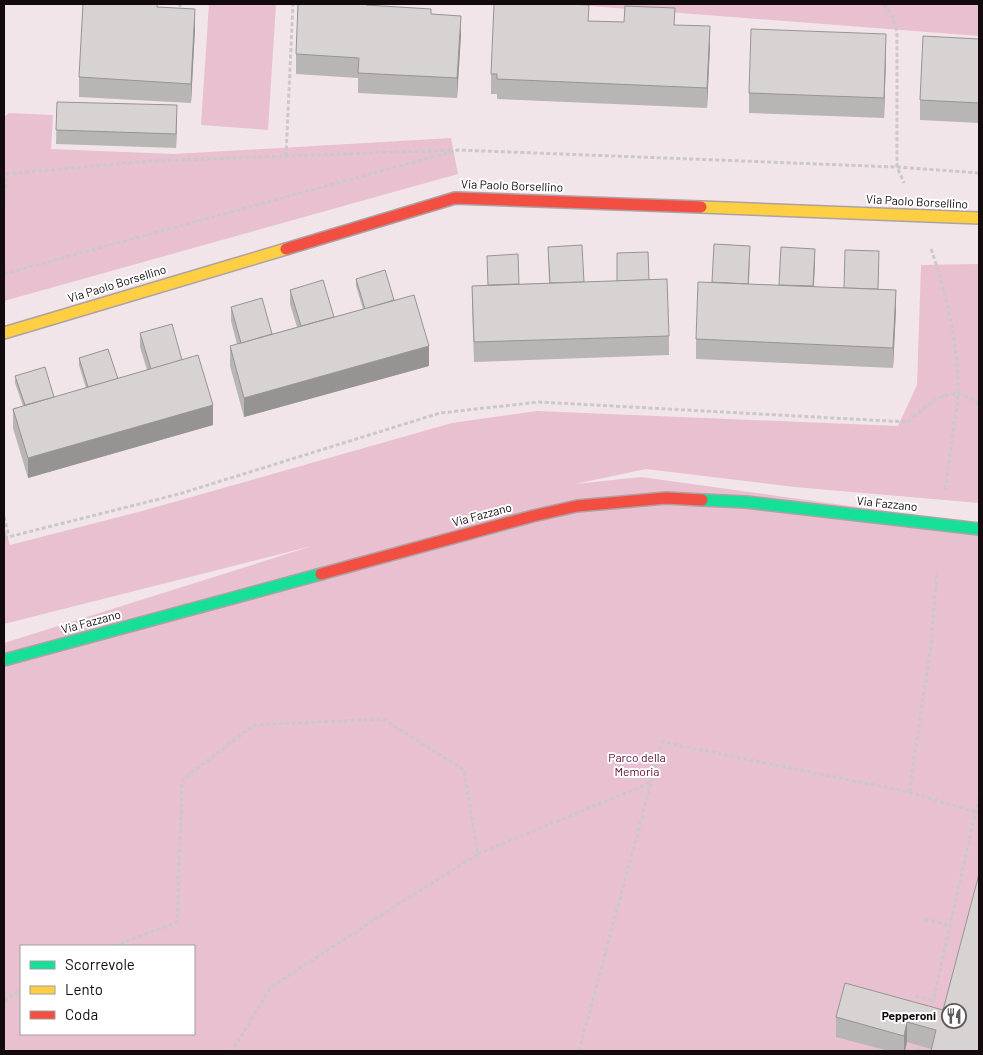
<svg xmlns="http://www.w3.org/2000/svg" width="983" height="1055" font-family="Barlow,sans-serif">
  <rect width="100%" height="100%" fill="#f2e5e9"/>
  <g fill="#e9c0d0" fill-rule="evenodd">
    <path d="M209,4h67l-8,126 -67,-5z"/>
    <path d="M564,4h415v32z"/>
    <path d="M9,113l44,2 -2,34 123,5 277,-16 7,36 -454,127v-184z"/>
    <path d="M979,264v239l-185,-16 -148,-18 -71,15 66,-7 338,47v527h-975v-408l308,-97 -308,78v-98l6,19 132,-34 310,-88 85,-12 361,15 19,-41 4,-120zM21,946h173v88h-173z"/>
  </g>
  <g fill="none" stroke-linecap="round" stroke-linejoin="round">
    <defs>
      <g id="fast">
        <path d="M702,500l44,2 233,27"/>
        <path d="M4,660l317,-86"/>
      </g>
      <g id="slow">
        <path d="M701,207l278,11"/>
        <path d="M4,333l282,-84"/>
      </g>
      <g id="jam">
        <path d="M286,249l169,-51 246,9"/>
        <path d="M321,574l212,-58 44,-10 89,-8 36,2"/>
      </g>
    </defs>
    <use href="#fast" stroke="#aca2a5" stroke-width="14"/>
    <use href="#slow" stroke="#aca2a5" stroke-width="14"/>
    <use href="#jam" stroke="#aca2a5" stroke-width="14"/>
    <g stroke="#cbc8c9" stroke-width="3" stroke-dasharray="4 2.5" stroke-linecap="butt">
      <path d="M884,4l10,15 3,13v135l7,16"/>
      <path d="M180,7v-3"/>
      <path d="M286,156l7,-152"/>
      <path d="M4,201l3,-27 143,-13 302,-11"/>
      <path d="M931,249c15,43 28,97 27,143 0,12 -3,24 -4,35 -3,22 -6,43 -9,65"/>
      <path d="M4,274l454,-124 439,17 82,6"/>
      <path d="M4,517l5,19"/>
      <path d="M4,538l175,-44 261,-81 99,-11 368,20c17,-12 33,-33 56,-27 7,3 11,4 16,10"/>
      <path d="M909,792l22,-147 6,-73"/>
      <path d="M478,854l174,-72"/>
      <path d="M925,919l25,7"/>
      <path d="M114,946l63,-24 5,-142 72,-55 129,-6 81,51 14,84 -78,49 -129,84 -39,64"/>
      <path d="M915,996l19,4"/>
      <path d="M4,1001l17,-12"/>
      <path d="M931,1010l48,-214"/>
      <path d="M579,1051l83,-309 247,50 70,21"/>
      <path d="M917,1051l3,-5"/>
    </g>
    <use href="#fast" stroke="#16e098" stroke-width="11"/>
    <use href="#slow" stroke="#ffcf43" stroke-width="11"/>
    <use href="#jam" stroke="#f24e42" stroke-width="11"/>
  </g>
  <g fill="#b8b5b5">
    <path d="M366,5l65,9 30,21 -4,63 -99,-5v-15l-62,-4v-20z"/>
    <path d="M158,7l37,22 -4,74 -112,-6v-20z"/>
    <path d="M589,21l86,4 35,21 -3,62 -210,-9v-5h-6v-20z"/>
    <path d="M979,39v84l-59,-3v-20z"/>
    <path d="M886,54l-2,64 -135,-5v-20z"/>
    <path d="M57,102l120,17 -1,29 -120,-4z"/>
    <path d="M548,247l36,35 65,-2 20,56v19l-195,7 -2,-56v-20l77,-3z"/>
    <path d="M750,260l-1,24 30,1 36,-22 -1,24 30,1 35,-23 -1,24 18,21 -3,58 -197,-9v-20l16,-57z"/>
    <path d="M356,279l38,21 35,66 -185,51 -14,-51v-20l7,-2 -6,-23v-14l41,27 25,-7 -7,-23v-14l44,27 29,-8 -7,-23z"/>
    <path d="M140,333l42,27 31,65 -185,53 -15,-50v-19l10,-3 -8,-23v-7l39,21 32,-9 -7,-23v-7l39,21 29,-9 -7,-23z"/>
    <path d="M845,983l134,68 -48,-2 -24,-7 -2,9h-16l-53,-14v-20z"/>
  </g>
  <g fill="#969493">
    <path d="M195,9v20l-4,74v-19z"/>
    <path d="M461,16v19l-4,63v-20z"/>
    <path d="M710,26v20l-3,62v-20z"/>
    <path d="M886,34v20l-2,64v-20z"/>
    <path d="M177,105v14l-1,29v-14z"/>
    <path d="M815,249v14l-3,44v-14z"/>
    <path d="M896,290v20l-3,58v-20z"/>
    <path d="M429,346v20l-185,51v-19z"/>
    <path d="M213,405v20l-185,53v-20z"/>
    <path d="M907,1022v20l-2,9h-1v-15z"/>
  </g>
  <g fill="#d6d3d2" stroke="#969493">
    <path d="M83,4h74v3l38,2 -4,75 -112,-7z"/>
    <path d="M298,4h68v1l65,4v5l30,2 -4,62 -99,-5 1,-15 -63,-4z"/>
    <path d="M494,4h74l21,1 -1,16 36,1 1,-16 50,2 -1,17 36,1 -3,62 -210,-9v-5h-6z"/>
    <path d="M751,29l135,5 -2,64 -135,-5z"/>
    <path d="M923,36l56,3v64l-59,-3z"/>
    <path d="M57,102l120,3 -1,29 -120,-4z"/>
    <path d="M714,244l36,2 -2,38 -36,-2z"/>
    <path d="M582,245l2,37 -34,1 -2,-36z"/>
    <path d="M781,247l34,2 -2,37 -34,-1z"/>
    <path d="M845,250l34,1 -1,38 -34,-1z"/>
    <path d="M648,252l1,28 -32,1v-28z"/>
    <path d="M518,254l1,30 -31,1 -1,-29z"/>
    <path d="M385,270l9,30 -29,9 -9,-30z"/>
    <path d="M667,279l2,57 -195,6 -2,-56z"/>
    <path d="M323,280l11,37 -33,9 -11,-36z"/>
    <path d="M698,282l198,8 -3,58 -197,-9z"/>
    <path d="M414,295l15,51 -185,52 -14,-52z"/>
    <path d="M262,298l10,36 -31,9 -10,-36z"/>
    <path d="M172,324l10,36 -31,9 -11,-36z"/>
    <path d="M108,349l10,30 -30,8 -9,-29z"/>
    <path d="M198,355l15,50 -185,53 -15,-49z"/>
    <path d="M45,367l9,30 -29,8 -10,-29z"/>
    <path d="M979,874v177h-48l5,-21 -29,-8 -3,14 -68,-19 9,-34 98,27z"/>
  </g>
  <defs>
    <symbol id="restaurant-ring" viewBox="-11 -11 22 22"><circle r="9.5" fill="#fff" stroke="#60575a" stroke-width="1.5"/><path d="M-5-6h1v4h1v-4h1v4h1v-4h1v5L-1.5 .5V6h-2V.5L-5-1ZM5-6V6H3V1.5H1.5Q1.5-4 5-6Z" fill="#60575a"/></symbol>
  </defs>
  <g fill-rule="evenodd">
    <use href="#restaurant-ring" x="940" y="1002" width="28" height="28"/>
  </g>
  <g text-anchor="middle" stroke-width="4" stroke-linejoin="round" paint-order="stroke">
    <g font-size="12" fill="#120a0d" stroke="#fff">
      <text transform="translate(512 186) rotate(2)" y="4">Via Paolo Borsellino</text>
      <text transform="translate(917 202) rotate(3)" y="4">Via Paolo Borsellino</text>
      <text transform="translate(117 284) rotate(-17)" y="4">Via Paolo Borsellino</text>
      <text transform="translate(887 504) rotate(6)" y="4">Via Fazzano</text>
      <text transform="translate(482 515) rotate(-15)" y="4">Via Fazzano</text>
      <text transform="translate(91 622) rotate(-15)" y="4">Via Fazzano</text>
    </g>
    <g font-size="12" fill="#600738" stroke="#fff">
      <text x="637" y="762">Parco della<tspan x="637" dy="14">Memoria</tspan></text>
    </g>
    <g font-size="12" font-weight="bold" fill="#120a0d" stroke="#fff" text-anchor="end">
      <text x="936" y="1020">Pepperoni</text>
    </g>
  </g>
  <rect width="983" height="1055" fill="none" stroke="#120a0d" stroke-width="10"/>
  <rect x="20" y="945" width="175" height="90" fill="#ffffff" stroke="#a09d9e"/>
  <rect x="30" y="961" width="25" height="8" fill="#16e098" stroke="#a09d9e"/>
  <text x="65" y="970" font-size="15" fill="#120a0d">Scorrevole</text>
  <rect x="30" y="986" width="25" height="8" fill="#ffcf43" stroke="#a09d9e"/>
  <text x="65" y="995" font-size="15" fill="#120a0d">Lento</text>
  <rect x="30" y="1011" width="25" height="8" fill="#f24e42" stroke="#a09d9e"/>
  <text x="65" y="1020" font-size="15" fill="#120a0d">Coda</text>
</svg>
